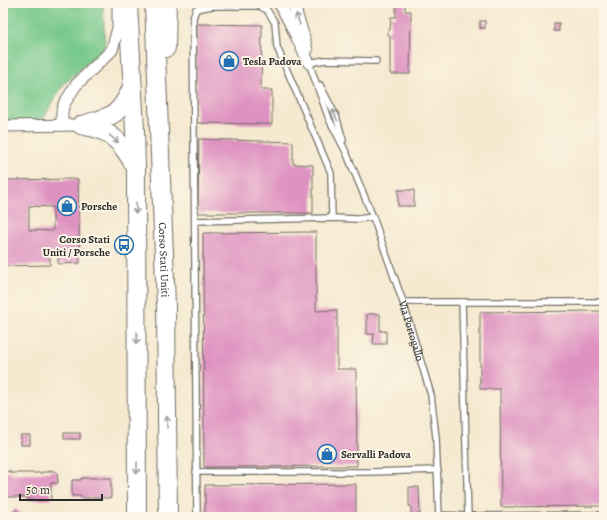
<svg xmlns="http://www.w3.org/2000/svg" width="607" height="520" font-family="Alegreya,serif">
  <rect width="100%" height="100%" fill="#fcf5e5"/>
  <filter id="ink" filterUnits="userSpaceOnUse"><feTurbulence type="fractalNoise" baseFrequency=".025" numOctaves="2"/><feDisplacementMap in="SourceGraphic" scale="8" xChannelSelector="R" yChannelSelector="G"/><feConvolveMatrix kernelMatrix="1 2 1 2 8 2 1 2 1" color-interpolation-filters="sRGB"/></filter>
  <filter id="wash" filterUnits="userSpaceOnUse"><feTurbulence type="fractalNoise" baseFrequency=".012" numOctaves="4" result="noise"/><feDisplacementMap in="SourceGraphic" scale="16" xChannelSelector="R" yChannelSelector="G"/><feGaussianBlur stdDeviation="0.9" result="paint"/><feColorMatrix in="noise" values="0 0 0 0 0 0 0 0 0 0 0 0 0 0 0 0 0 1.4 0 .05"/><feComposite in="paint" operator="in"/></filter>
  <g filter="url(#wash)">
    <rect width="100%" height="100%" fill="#f5e9d0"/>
    <path fill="#76c88b" stroke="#507a5b" d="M3,3h100l2,44 -42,38 -21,36 -39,-1z"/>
    <g id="blocks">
      <g fill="#de92c1" fill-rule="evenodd">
        <path d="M396,3h9v8h6l-1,63h-20v-38l-2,-1v-5h2l1,-13h5z"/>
        <rect x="480" y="21" width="5" height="7"/>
        <rect x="554" y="23" width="5" height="8"/>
        <path d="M197,24l65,1 -1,65h11v34l-76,-1z"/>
        <path d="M199,139l94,3v22l20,1v48h-115z"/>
        <path d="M78,179l2,84 -22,1v-11h-8v12l-47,1v-86zM29,206l24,1v24l-24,-1z"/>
        <rect x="398" y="190" width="16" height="16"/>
        <path d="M316,232v79l21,-1v59h19l1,97 -153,1 -1,-234z"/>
        <path d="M604,311v195l-103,1 -1,-118h-20v-77z"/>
        <path d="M367,314h13v17h6v13h-13l1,-10h-7z"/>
        <rect x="64" y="433" width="16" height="6"/>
        <rect x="21" y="435" width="9" height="10"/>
        <path d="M50,470l7,2 1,11h-7v17h-24l1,-3h-25v-25l7,-1v2h32v-1h8z"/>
        <path d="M81,478h30v20h-30v-2h-9v-16h9z"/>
        <path d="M356,484v33h-151v-32z"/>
        <path d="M409,487h10l1,27h-9v-8h-2z"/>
        <path d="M16,509l8,8h-16z"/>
      </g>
    </g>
  </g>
  <g filter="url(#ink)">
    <use href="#blocks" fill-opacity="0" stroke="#726e65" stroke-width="1"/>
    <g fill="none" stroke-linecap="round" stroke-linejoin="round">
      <defs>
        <g id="lane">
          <path id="s1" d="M309,63l20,56 17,33 27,65 30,85 28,93 5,42 3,80"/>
          <path d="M309,63l16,-3 51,1"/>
          <path d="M320,85l16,31 7,24"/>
          <path d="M195,221l137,-3 25,1 16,-2"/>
          <path d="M403,302h201"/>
          <path d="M462,302l6,215"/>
          <path d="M196,472h175l67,-2"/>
          <path d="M439,515l29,1 136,-1"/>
          <path d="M197,517l-4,-499 3,-9 16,-3h47l8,4 8,13 2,24 54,126 1,45"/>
        </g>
        <g id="street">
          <path d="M279,3c11,18 20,40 30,60"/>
          <path d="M293,3l10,31 4,16"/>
          <path d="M62,125v-14l2,-7 12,-19 36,-35 6,-22v-25"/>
          <path d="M3,126l78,-1"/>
        </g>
        <g id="primary">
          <path d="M128,3l7,127 1,39 1,348"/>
          <path id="s2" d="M154,3l12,303 2,211"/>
          <path d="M166,48l1,-45"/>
          <path d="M81,125c7,2 18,3 24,7 15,8 23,22 31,36"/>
          <path d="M82,125c30,-9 37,-8 50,-38"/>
        </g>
      </defs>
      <use href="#lane" stroke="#726e65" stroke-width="8"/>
      <use href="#street" stroke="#726e65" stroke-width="13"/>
      <use href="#primary" stroke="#726e65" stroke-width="20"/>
      <use href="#lane" stroke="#fff" stroke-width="5.5"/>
      <use href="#street" stroke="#fff" stroke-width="11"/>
      <use href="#primary" stroke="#fff" stroke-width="18"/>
    </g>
    <defs><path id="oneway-shaft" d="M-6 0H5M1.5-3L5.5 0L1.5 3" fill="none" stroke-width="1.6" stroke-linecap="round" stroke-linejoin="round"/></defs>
    <g stroke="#a0a0a0">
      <use href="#oneway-shaft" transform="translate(298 19) rotate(-109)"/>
      <use href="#oneway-shaft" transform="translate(335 115) rotate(-113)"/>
      <use href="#oneway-shaft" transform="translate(114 139) rotate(40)"/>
      <use href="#oneway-shaft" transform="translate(136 208) rotate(90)"/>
      <use href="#oneway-shaft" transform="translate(137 338) rotate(90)"/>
      <use href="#oneway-shaft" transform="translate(167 422) rotate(-90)"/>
      <use href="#oneway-shaft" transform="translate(137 468) rotate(90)"/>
    </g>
  </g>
  <defs>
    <symbol id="shop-ring" viewBox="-11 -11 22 22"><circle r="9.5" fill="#fcf5e5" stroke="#1f6fb2" stroke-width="1.5"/><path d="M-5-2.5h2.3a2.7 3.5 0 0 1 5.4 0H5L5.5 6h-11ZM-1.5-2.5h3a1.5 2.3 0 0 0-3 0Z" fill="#1f6fb2"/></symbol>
    <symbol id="bus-ring" viewBox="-11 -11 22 22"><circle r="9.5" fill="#fcf5e5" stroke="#1f6fb2" stroke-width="1.5"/><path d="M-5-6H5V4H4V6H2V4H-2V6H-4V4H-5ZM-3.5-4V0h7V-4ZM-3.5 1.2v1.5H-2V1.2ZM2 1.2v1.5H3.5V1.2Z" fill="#1f6fb2"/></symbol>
  </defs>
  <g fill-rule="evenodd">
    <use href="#shop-ring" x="218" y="50" width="22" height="22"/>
    <use href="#shop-ring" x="56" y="195" width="22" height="22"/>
    <use href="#bus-ring" x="113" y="234" width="22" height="22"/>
    <use href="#shop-ring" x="316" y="443" width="22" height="22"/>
  </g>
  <g text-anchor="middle" stroke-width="4" stroke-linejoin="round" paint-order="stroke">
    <g font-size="11" font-weight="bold" fill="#2b2b2b" stroke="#fcf5e5" text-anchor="start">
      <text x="243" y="65">Tesla Padova</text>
      <text x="81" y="210">Porsche</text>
      <text x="110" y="243" text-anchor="end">Corso Stati<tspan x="110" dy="13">Uniti / Porsche</tspan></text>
      <text x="341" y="458">Servalli Padova</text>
    </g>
    <g font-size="11" fill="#2b2b2b" stroke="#fcf5e5">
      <text dy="4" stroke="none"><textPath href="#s2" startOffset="257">Corso Stati Uniti</textPath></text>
      <text dy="4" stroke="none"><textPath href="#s1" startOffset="287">Via Portogallo</textPath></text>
    </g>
  </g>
  <rect width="607" height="520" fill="none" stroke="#fcf5e5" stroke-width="16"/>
  <path d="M20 494v6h82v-6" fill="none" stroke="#2b2b2b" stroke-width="2"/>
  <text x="26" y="494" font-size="12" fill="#2b2b2b" stroke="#fcf5e5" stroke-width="3" paint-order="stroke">50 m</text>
</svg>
